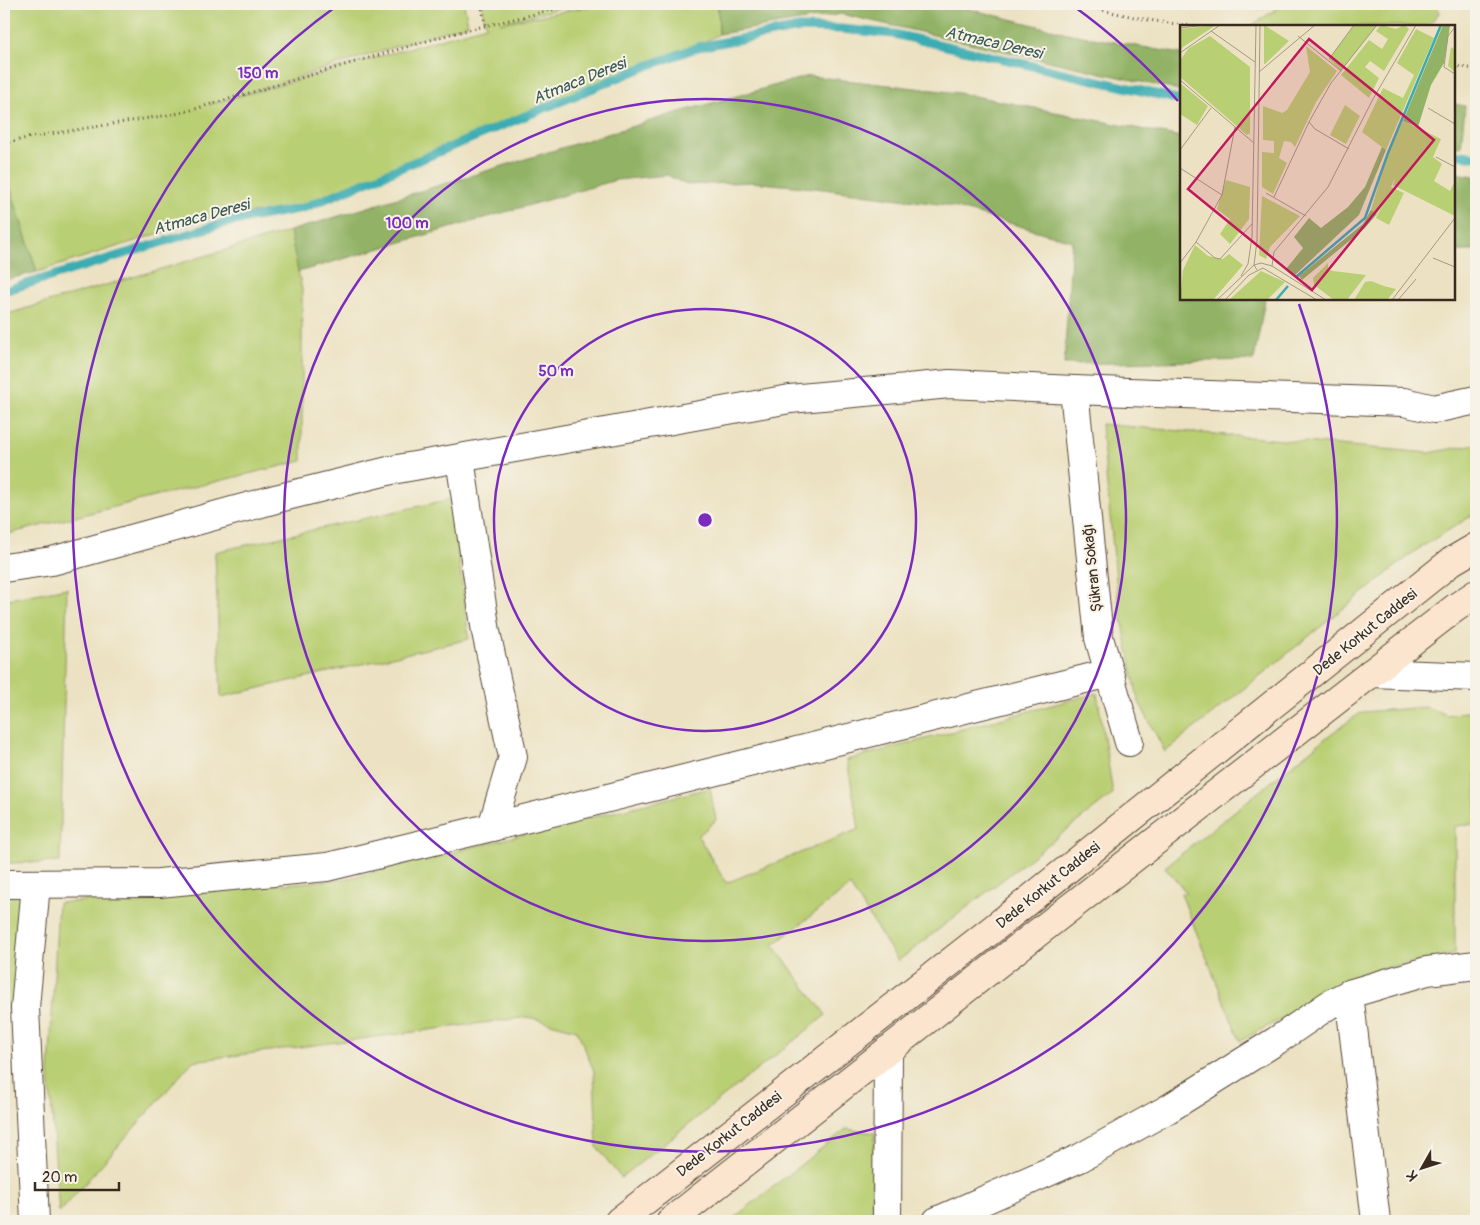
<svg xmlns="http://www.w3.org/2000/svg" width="1480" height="1225" font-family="Pangolin,sans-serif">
  <rect width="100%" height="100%" fill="#f7f3e8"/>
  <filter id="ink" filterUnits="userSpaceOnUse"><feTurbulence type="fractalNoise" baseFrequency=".02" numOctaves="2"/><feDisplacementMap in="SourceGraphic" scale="10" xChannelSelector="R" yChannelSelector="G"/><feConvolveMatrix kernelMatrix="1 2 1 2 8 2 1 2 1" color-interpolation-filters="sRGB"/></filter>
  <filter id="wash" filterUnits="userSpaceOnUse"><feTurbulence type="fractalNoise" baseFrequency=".0096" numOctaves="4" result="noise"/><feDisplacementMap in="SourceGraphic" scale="20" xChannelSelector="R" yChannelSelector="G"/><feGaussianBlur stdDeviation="1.12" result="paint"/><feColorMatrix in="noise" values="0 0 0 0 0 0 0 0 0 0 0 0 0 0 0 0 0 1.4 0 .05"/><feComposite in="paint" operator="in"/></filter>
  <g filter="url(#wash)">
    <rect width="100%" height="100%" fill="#ece2c3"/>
    <g fill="#b9cf73" stroke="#7a7c48">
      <path d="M4,4h460l4,20 -259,81 277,-79 -5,-22h95l-76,19 103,-19h115l1,30 -34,18 -233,94 -149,62 -89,8 -177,56 -33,-104z"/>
      <path d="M1281,4h156l2,9 -11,13h-177l30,-20z"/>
      <path d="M290,231l12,59v171l-137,33 -161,41v-220z"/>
      <path d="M1101,424l328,29 47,-9v69l-61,38 -250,201 -27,-52 -20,-101z"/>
      <path d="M451,499l18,140 -248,58 -6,-145z"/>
      <path d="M67,588l-7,274 -56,1v-263z"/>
      <path d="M1097,693l16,101 -215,167 -48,-75 -77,59 53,70 -205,163 -24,-31 -3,-76 -17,-41 -49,-13 -335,44 -134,152 -10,-141 9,-169 287,-24 365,-91 6,32 -18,16 28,47 133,-54 -12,-69z"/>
      <path d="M1427,707l20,8 29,-5v114l-21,2v128l-98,20 -6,8 -111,59 -59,-147 5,-2 -21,-25 167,-134 30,-21z"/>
      <path d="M4,884h32l-11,124 -21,1z"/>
      <path d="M846,1129l29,4 -4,88h-141z"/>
    </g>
    <g fill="#92b265" stroke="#666e42">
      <path d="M718,4h231l122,30 110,20v37l-340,-77 -122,20z"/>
      <path d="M809,76l150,17 222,44v162h84l-11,61 -190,4 8,-123 -126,-36 -131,-17 -65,-6 -63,3 -20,-10 -51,5 -318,92 -8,-41 386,-118z"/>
      <path d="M1454,104l11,2 -4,41 -7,-1z"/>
      <path d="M4,168l33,104 -33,8z"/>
      <path d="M1454,173l20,3 2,23v52h-22z"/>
    </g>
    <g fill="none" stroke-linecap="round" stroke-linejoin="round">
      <g stroke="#3aacb2" stroke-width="9">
        <path d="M1454,154l22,3"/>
        <path d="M4,291l220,-68 79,-15 336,-139 59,-22 101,-19 42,1 53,5 287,66"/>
      </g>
    </g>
  </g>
  <g filter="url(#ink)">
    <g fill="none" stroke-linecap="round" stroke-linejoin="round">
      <defs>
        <g id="street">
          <path d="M1074,390l25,248 30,104"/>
          <path d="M4,568l48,-7 227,-63 113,-28 398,-71 160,-15 124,6 330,12 30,7 42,-9"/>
          <path d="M1371,673l105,4"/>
          <path d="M492,827l617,-154"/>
          <path d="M4,884l155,-1 168,-16 165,-40 21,-70 -27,-125 -26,-173"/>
          <path d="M1349,994l27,227"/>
          <path d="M35,1221l-10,-213 11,-124"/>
          <path d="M887,1221l1,-171"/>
          <path d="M937,1221l143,-63 88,-49 108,-68 54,-37 19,-10 78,-23 49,-6"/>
        </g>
        <g id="secondary">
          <path d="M619,1221l375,-293 458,-367 24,-14"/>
          <path d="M671,1221l347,-273 437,-340 21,-14"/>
        </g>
      </defs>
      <use href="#street" stroke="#564637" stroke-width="30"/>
      <use href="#secondary" stroke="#564637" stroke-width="30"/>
      <g stroke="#564637" stroke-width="3" stroke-dasharray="1 4" stroke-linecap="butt">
        <path d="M481,4l5,22"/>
        <path d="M1074,4l74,16 42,6"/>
        <path d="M1454,66l22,3"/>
        <path d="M4,144l27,-7 150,-24 270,-79 125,-30"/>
      </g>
      <use href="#street" stroke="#fff" stroke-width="28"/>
      <use href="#secondary" stroke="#fbe5cf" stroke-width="28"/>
    </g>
  </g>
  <g fill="none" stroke="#7b2cbf" stroke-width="2.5">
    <circle cx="705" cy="520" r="211"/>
    <circle cx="705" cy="520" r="421"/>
    <path d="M1072 5A632 632 0 0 1 1178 101M1299 304A632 632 0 1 1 338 5"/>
  </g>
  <g text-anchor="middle" stroke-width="4" stroke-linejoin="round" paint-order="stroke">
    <g font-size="15" fill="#3b2a1e" stroke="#f7f3e8">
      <text transform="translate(1092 568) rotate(-96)" y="5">Şükran Sokağı</text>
      <text transform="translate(1365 632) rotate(-39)" y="5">Dede Korkut Caddesi</text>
      <text transform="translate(1048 885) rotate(-39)" y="5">Dede Korkut Caddesi</text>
      <text transform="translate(729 1134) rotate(-38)" y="5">Dede Korkut Caddesi</text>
    </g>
    <g font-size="16" font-style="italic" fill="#3b5852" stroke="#f7f3e8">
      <text transform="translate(994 42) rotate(13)" y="6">Atmaca Deresi</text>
      <text transform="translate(579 80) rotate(-22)" y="6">Atmaca Deresi</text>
      <text transform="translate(201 216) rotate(-15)" y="6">Atmaca Deresi</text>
    </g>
  </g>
  <g transform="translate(1180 25)">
    <rect width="275" height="275" fill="#ece2c3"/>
    <path d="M36,0l-33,22 -3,4v-22zM84,0l25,16 -24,23h-1zM174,0h23l-36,46 -12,-12zM201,0l15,4 8,-4 5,4 -25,42 -14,-10 -5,6 14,11 -10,20 -28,-23 28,-35 13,9 6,-10 -12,-8zM236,4l18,9 -48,112 -24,-18 21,-44 20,10 11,-23 -17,-12zM30,11l40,31v66l-3,2 -67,-58v-17l9,-12zM126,21l31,25 -21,31 -21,45 -4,-5 -7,-1 -5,17 8,5 -14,31 -11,-7v-35l12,1v-12l-11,-1v-34l19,7 5,-3 23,-38zM271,22l4,3v22l-7,-6zM0,58l28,23 -11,19 -17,-11zM165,80l15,11 -14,28 -16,-9zM223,96l38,18 -8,18 9,7 -8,17 16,10 5,-10v35l-62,-31 2,-8 -4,10 13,6 -15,32 -13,-7 9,-19 -8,15 -6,-4 17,-57zM46,155l24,7 -1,32 -19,25 -10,-10 10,-15 -13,-10zM82,171l38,20 -30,31 -4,12 -7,-4zM15,220l13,11 15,3 6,-5 14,11 -30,35h-33l3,-30zM148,238v6l5,2 33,4 -19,25h-13l-20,-15 -1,-7zM81,246l24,11 -18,18h-38zM191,256l13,5 12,3 -9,11h-33l11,-18z" fill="#b9cf73"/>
    <path d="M263,0l7,1 -6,37 -13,22 -13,42 -15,-6zM202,122l4,3 -27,65 -64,60 -9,-6 17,-21 -9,-11 15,-19 12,10 27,-21 17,-20zM191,185l6,4 -12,14 -63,52 -3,-4 64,-52z" fill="#92b265"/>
    <path fill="none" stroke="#3aacb2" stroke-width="2.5" d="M116,252l69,-59 23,-65 53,-128M96,275l12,-14"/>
    <path fill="none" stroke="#a59881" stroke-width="1" d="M275,2l-7,9 -4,31 11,7M0,3l26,-3M31,6l44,31M118,11l43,35M0,28l40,-28M149,34l25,-34M79,47l56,-47M0,55l74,63M248,83l27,16M55,102l-13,68 -26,47 19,16 5,1 32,-35M169,124l-34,-20 -6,-7 22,-39 46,-58M0,125l31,-42M256,132l19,10M0,143l42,27M86,168l40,23M94,172l35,-75M253,233l22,9M0,238l16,-21M92,241l2,-14 54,-65 45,-88 43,-74M77,245l-3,-5 3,-24 3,-216M61,251l7,-12 4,-27 4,-212M37,275l37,-35 7,-2 11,3 54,34M45,275l24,-25 14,-7 54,32M212,275l63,-82M218,275l18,-21"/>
    <path fill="#c2185b" fill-opacity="0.15" stroke="#c2185b" stroke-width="2.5" d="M129,14l125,101 -122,150 -124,-101z"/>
    <rect width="275" height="275" fill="none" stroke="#3b2a1e" stroke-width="2.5"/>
  </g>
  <circle cx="705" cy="520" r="8" fill="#7b2cbf" stroke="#f7f3e8" stroke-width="2.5"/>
  <g font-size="15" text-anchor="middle" font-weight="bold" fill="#7b2cbf" stroke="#f7f3e8" stroke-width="4" stroke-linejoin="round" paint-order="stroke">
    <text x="258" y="78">150 m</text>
    <text x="407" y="228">100 m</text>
    <text x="556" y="376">50 m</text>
  </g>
  <rect width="1480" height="1225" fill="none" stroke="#f7f3e8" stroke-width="20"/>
  <g transform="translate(1422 1168) rotate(231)" stroke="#f7f3e8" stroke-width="4" paint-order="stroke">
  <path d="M0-4L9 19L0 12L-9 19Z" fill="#3b2a1e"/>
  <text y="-8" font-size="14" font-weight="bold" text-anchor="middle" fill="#3b2a1e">K</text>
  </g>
  <path d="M35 1182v8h84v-8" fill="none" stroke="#3b2a1e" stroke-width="2.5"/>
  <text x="42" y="1182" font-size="15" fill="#3b2a1e" stroke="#f7f3e8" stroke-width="4" paint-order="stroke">20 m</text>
</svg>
